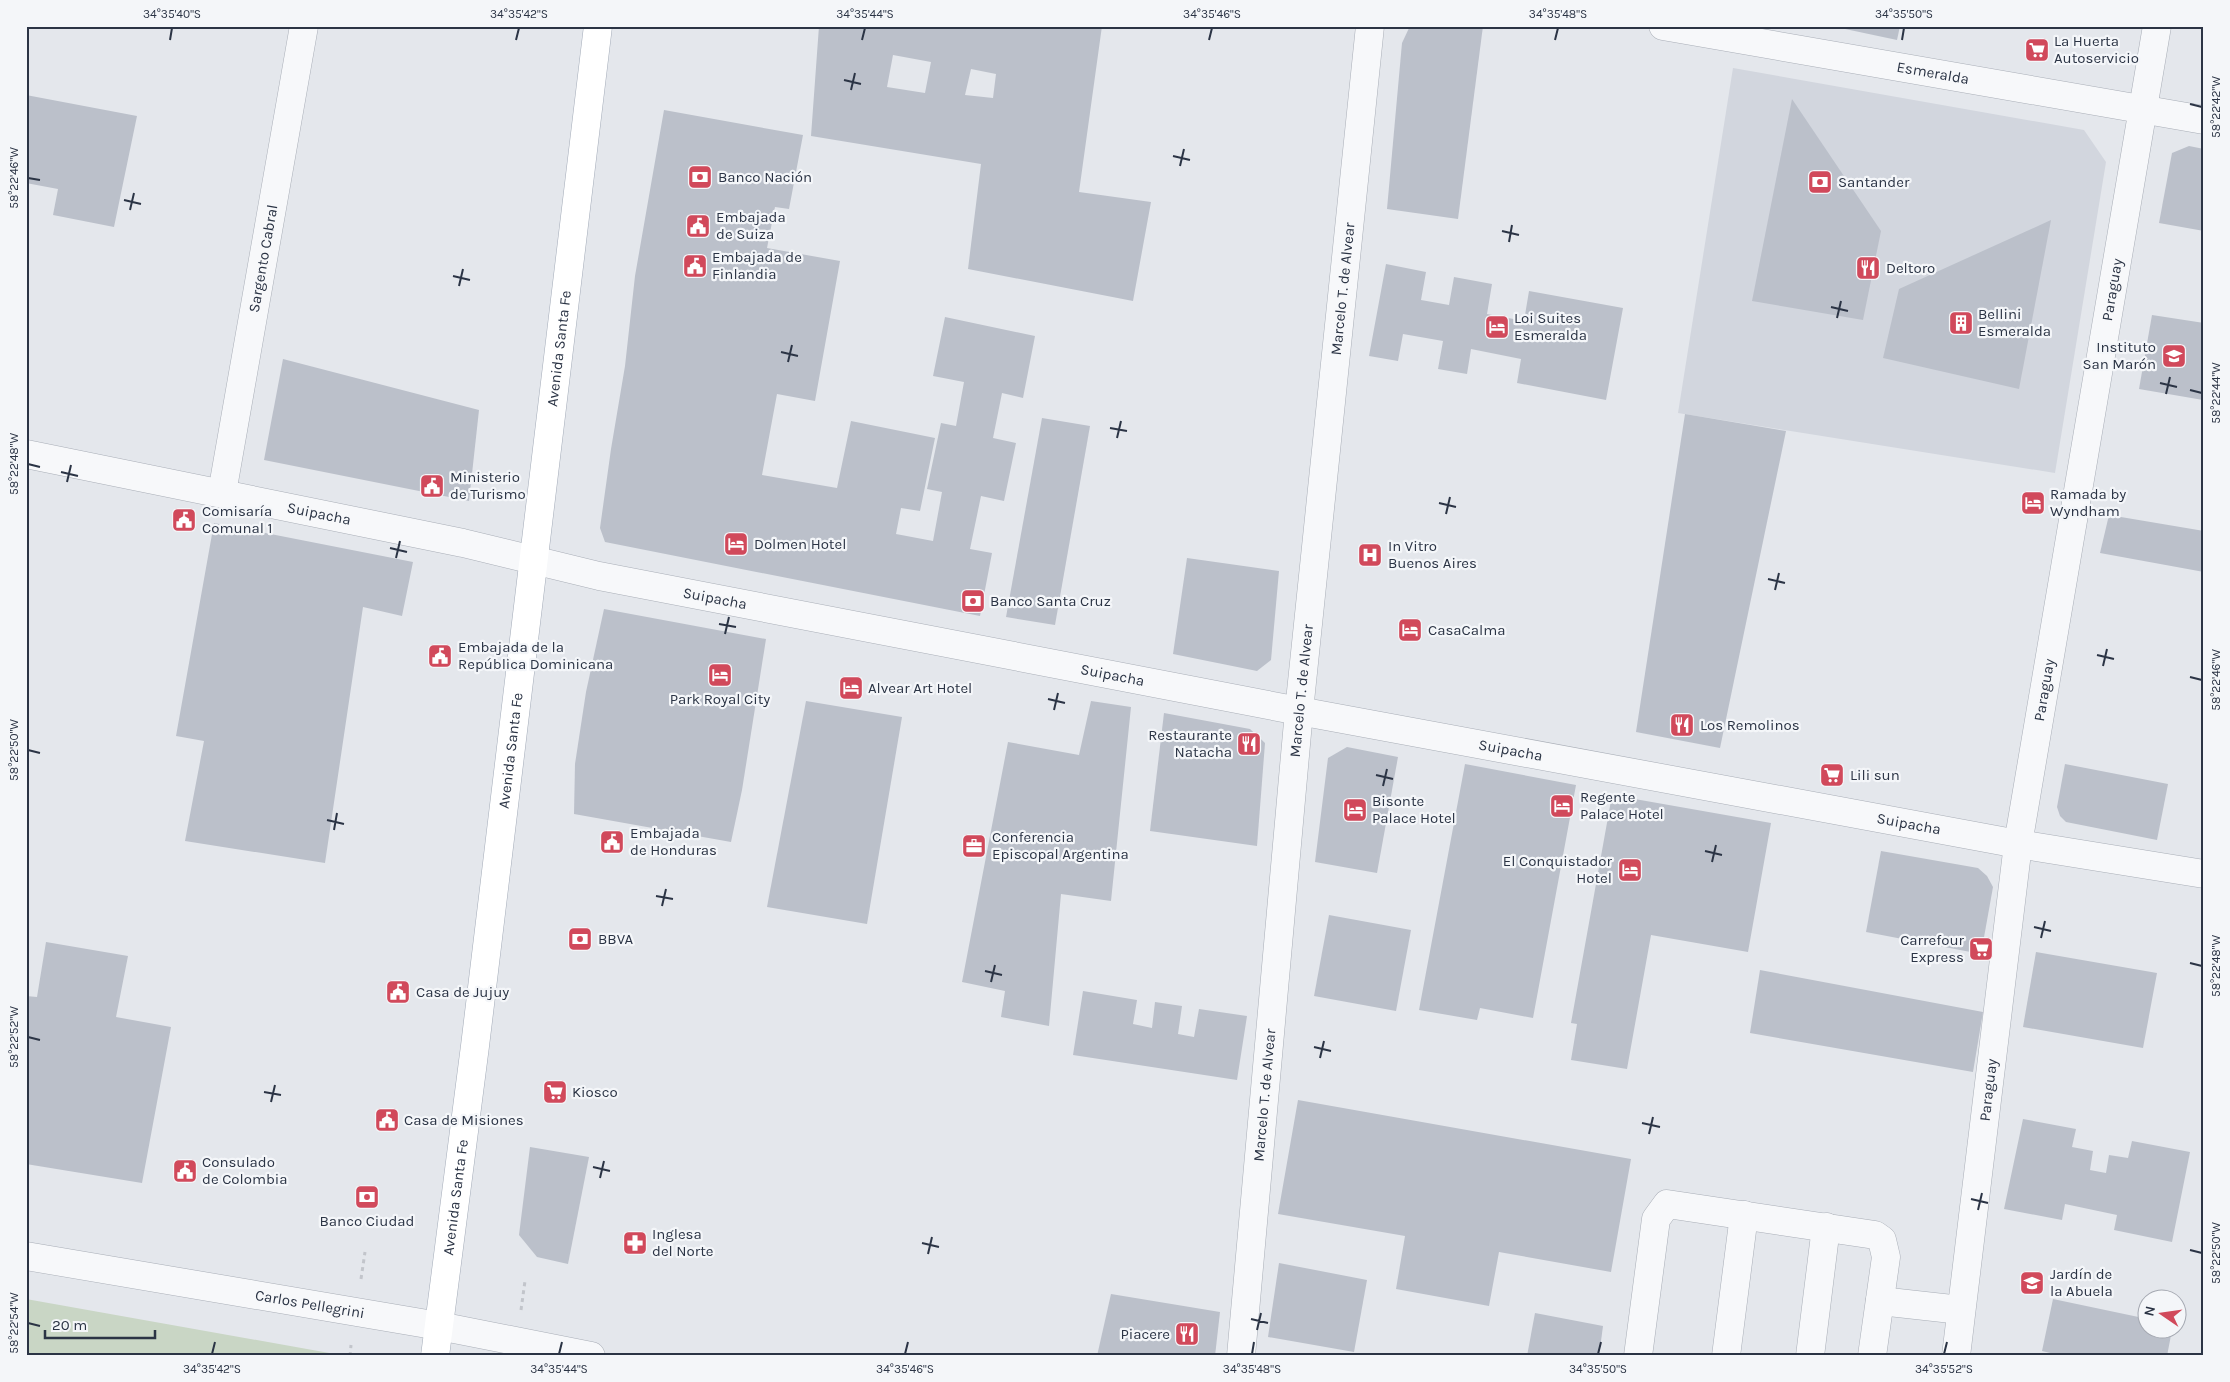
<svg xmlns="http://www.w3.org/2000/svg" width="2230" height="1382" font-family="Karla,sans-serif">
  <rect width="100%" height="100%" fill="#e4e7ec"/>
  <path fill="#d2d6de" d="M1733,68l351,62 22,32 -51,311 -377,-60z"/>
  <path fill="#c9d6c5" d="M26,1299l320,57h-320z"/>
  <g fill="#bbc0ca" fill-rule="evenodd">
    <path d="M819,26h283l-23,166 72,10 -18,99 -165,-32 13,-105 -170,-28zM893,55l38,7 -6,31 -38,-6zM971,69l25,5 -3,24 -28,-3z"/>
    <path d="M1410,26h73l-25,193 -71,-10 15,-166z"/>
    <path d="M1831,26h69l-3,14z"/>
    <path d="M26,95l111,21 -23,111 -61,-12 5,-26 -32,-6z"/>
    <path d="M1792,99l89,132 -18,89 -111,-19z"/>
    <path d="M664,110l139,25 -14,74 -14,-2 -8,41 73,13 -25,140 -38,-7 -15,81 75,13 14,-67 84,17 -15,73 -19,-3 -5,26 37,7 9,-49 -15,-3 14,-66 15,3 8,-44 -31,-6 12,-59 90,19 -12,62 -21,-5 -9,45 23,5 -12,58 -23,-5 -11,53 22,4 -12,63 -375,-74 -5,-14 11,-79 14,-83 10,-90z"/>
    <path d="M2189,146l15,3v82l-45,-8 13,-70z"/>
    <path d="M2051,220l-32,169 -136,-31 16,-69z"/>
    <path d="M1386,264l40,8 -5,28 28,5 5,-28 38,7 -5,30 37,7 5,-30 94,17 -17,92 -89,-17 4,-24 -50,-10 -4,25 -29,-5 5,-28 -40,-7 -5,27 -29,-5z"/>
    <path d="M2152,315l52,8 -1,77 -64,-11z"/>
    <path d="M283,359l196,51 -10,91 -205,-41z"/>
    <path d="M1685,414l101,17 -66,317 -84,-16z"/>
    <path d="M1042,418l48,8 -35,199 -49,-8z"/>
    <path d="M2109,515l95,16v41l-104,-19z"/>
    <path d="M214,523l199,39 -11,54 -39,-9 -38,256 -140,-22 19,-100 -28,-5z"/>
    <path d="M1187,558l92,13 -8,89 -14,11 -84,-17z"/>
    <path d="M604,609l162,30 -24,151 -11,52 -157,-28 1,-50 11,-72z"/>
    <path d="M806,701l96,16 -35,207 -100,-17z"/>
    <path d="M1091,701l40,6 -20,194 -50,-7 -12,132 -48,-9 4,-26 -43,-9 46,-240 71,13z"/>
    <path d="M1164,713l86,16 15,14 -8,103 -107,-15z"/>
    <path d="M1347,747l51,10 -21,116 -62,-11 13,-104z"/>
    <path d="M1465,764l111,21 -43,233 -53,-10 -3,12 -58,-10z"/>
    <path d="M2065,764l103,20 -11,56 -91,-18 -6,-6 -3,-9z"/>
    <path d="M1612,795l159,28 -23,129 -97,-17 -24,134 -56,-9 6,-36 -6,-1z"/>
    <path d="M1881,851l97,17 9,8 6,11 -12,67 -115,-22z"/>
    <path d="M1329,915l82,15 -15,81 -82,-15z"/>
    <path d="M46,942l82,14 -12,61 55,10 -29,156 -116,-19v-168l11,1z"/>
    <path d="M2036,952l121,21 -14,75 -120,-21z"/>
    <path d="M1760,970l223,42 -10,60 -223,-39z"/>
    <path d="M1083,991l54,9 -4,24 19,4 3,-26 27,4 -4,28 16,3 5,-28 48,7 -10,64 -164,-25z"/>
    <path d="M1298,1100l333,59 -20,113 -112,-20 -10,54 -93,-17 9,-53 -127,-22z"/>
    <path d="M2023,1119l53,10 -4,18 21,4 -3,19 16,3 3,-18 19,3 4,-17 58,11 -18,90 -58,-12 3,-15 -52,-11 -3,16 -58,-11z"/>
    <path d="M530,1147l59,10 -21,107 -31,-7 -18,-22z"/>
    <path d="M1279,1263l88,17 -13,72 -86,-15z"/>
    <path d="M1111,1294l109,18 -5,44h-118z"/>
    <path d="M2053,1299l95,20v11h24l-5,26h-104l-21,-5z"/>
    <path d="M1535,1313l68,13 -4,30h-72z"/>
  </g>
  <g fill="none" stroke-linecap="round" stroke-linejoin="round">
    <defs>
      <g id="minor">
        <path id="s1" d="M1663,26l541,94"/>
        <path id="s2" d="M26,454l437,89 136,33 700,135 719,133 186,30"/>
        <path id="s3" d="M222,493l82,-467"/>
        <path id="s4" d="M26,1256l413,70 152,30"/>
        <path d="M1880,1301l81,9"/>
        <path id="s5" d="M1241,1356l58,-645 71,-685"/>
        <path d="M1638,1356l18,-137 11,-15 208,31 7,5 4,17 -14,99"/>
        <path d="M1726,1356l18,-141"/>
        <path d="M1810,1356l16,-129"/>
        <path id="s6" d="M1956,1356l62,-512 139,-818"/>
      </g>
      <g id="major">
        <path id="s7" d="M435,1356l40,-310 123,-1020"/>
      </g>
    </defs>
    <use href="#minor" stroke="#a9aeb7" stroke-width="29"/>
    <use href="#major" stroke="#a3abb8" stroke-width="29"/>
    <g stroke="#c2c5cb" stroke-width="3" stroke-dasharray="4 4" stroke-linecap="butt">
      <path d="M361,1279l4,-27"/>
      <path d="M521,1310l4,-29"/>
      <path d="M350,1356l1,-11"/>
    </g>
    <use href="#minor" stroke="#f7f8fa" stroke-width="28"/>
    <use href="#major" stroke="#fff" stroke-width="28"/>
  </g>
  <path fill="none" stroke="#2b3445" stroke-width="2" d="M170,40l2,-12M516,40l3,-12M862,40l3,-12M1209,40l3,-12M1555,40l3,-12M1902,40l2,-12M844,80l17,4M851,90l4,-17M2190,104l12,3M1173,156l17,4M1180,166l4,-17M28,178l12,2M124,200l17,4M130,210l4,-17M1502,231l17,4M1509,242l3,-17M453,276l17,4M459,286l4,-17M1831,307l17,4M1837,318l4,-17M781,352l17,4M788,362l4,-17M2160,383l17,4M2190,390l12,3M2166,394l4,-17M1110,428l17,3M1117,438l4,-17M28,464l12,3M61,472l17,4M67,482l4,-17M1439,503l17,4M1446,514l4,-17M390,548l17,4M396,558l4,-17M1768,579l17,4M1775,590l4,-17M719,624l17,3M725,634l4,-17M2097,655l17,4M2103,666l4,-17M2190,677l12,3M1048,699l17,4M1054,710l4,-17M28,750l12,3M1376,775l17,4M1383,786l4,-17M327,820l17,4M334,830l3,-17M1705,851l17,4M1712,862l4,-17M656,896l17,3M662,906l4,-17M2034,927l17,4M2041,938l4,-17M2190,963l12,3M985,971l17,4M991,982l4,-17M28,1037l12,3M1314,1047l17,4M1320,1058l4,-17M264,1092l17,3M271,1102l4,-17M1642,1123l18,4M1649,1134l4,-17M593,1167l17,4M600,1178l4,-17M1971,1199l17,4M1978,1210l4,-17M922,1243l17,4M2190,1250l12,3M928,1254l4,-17M1251,1319l17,4M28,1323l12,3M1257,1330l4,-17M212,1354l3,-12M559,1354l3,-12M905,1354l3,-12M1252,1354l2,-12M1598,1354l3,-12M1944,1354l3,-12"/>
  <defs>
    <symbol id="supermarket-square" viewBox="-11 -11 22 22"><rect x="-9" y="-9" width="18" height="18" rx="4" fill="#d1495b" stroke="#f4f6f9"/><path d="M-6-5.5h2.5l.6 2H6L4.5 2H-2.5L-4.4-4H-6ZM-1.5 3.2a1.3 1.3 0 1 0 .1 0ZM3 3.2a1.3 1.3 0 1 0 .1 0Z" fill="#fff"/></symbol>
    <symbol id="bank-square" viewBox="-11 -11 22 22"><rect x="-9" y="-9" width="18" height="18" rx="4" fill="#d1495b" stroke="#f4f6f9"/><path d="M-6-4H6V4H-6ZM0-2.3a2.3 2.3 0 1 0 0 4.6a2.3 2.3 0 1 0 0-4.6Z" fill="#fff"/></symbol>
    <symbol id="civic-square" viewBox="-11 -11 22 22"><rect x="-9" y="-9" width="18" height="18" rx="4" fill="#d1495b" stroke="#f4f6f9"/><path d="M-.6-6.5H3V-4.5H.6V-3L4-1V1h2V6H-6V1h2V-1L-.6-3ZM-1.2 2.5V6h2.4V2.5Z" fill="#fff"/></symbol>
    <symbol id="restaurant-square" viewBox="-11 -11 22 22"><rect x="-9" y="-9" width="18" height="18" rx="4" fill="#d1495b" stroke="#f4f6f9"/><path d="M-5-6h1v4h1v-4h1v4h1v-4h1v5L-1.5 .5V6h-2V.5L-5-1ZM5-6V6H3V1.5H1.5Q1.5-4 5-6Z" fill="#fff"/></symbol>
    <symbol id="building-square" viewBox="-11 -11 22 22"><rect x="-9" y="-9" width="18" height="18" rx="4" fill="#d1495b" stroke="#f4f6f9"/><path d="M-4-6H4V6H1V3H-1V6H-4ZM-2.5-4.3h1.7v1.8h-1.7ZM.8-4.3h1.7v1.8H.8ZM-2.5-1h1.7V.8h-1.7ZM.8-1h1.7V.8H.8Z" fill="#fff"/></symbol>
    <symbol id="hotel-square" viewBox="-11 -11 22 22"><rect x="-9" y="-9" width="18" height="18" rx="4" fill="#d1495b" stroke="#f4f6f9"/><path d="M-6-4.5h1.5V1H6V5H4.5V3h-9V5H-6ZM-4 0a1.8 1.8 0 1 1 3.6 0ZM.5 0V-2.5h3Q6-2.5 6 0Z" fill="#fff"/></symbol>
    <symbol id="school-square" viewBox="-11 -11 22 22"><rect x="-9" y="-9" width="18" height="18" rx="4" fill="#d1495b" stroke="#f4f6f9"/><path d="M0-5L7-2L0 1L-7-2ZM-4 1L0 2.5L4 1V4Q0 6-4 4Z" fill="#fff"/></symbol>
    <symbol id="hospital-square" viewBox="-11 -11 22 22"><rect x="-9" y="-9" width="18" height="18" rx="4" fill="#d1495b" stroke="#f4f6f9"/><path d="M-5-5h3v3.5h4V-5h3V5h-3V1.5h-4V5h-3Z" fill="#fff"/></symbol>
    <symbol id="office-square" viewBox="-11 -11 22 22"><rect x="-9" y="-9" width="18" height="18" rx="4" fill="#d1495b" stroke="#f4f6f9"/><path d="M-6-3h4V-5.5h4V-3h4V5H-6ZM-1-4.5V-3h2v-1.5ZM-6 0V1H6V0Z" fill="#fff"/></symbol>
    <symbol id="pharmacy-square" viewBox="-11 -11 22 22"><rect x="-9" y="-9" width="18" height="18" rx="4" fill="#d1495b" stroke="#f4f6f9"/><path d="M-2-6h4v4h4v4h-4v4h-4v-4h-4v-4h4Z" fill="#fff"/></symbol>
  </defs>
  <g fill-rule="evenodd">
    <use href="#supermarket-square" x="2023" y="36" width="28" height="28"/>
    <use href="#bank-square" x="686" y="163" width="28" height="28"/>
    <use href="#bank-square" x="1806" y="168" width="28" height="28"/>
    <use href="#civic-square" x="684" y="212" width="28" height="28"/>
    <use href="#civic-square" x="681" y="252" width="28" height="28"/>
    <use href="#restaurant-square" x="1854" y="254" width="28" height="28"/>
    <use href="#building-square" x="1947" y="309" width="28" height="28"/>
    <use href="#hotel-square" x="1483" y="313" width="28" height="28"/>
    <use href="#school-square" x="2160" y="342" width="28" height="28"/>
    <use href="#civic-square" x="418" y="472" width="28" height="28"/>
    <use href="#hotel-square" x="2019" y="489" width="28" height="28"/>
    <use href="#civic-square" x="170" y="506" width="28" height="28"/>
    <use href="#hotel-square" x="722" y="530" width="28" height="28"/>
    <use href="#hospital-square" x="1356" y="541" width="28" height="28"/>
    <use href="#bank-square" x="959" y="587" width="28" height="28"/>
    <use href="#hotel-square" x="1396" y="616" width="28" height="28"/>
    <use href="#civic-square" x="426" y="642" width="28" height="28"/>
    <use href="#hotel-square" x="706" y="661" width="28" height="28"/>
    <use href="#hotel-square" x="837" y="674" width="28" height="28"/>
    <use href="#restaurant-square" x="1668" y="711" width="28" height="28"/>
    <use href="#restaurant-square" x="1235" y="730" width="28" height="28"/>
    <use href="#supermarket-square" x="1818" y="761" width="28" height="28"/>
    <use href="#hotel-square" x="1548" y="792" width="28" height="28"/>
    <use href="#hotel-square" x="1341" y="796" width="28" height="28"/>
    <use href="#civic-square" x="598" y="828" width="28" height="28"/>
    <use href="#office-square" x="960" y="832" width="28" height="28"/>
    <use href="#hotel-square" x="1616" y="856" width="28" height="28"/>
    <use href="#bank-square" x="566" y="925" width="28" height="28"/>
    <use href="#supermarket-square" x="1967" y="935" width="28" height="28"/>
    <use href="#civic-square" x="384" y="978" width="28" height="28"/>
    <use href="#supermarket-square" x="541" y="1078" width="28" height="28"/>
    <use href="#civic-square" x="373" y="1106" width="28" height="28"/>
    <use href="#civic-square" x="171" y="1157" width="28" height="28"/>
    <use href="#bank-square" x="353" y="1183" width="28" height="28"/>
    <use href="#pharmacy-square" x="621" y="1229" width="28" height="28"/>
    <use href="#school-square" x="2018" y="1269" width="28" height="28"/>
    <use href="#restaurant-square" x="1173" y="1320" width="28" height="28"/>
  </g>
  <g text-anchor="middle" stroke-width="4.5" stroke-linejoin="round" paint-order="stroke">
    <g font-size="15" fill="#2b3445" stroke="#f4f6f9" text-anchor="start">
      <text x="2054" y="46">La Huerta<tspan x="2054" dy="17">Autoservicio</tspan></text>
      <text x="718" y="182">Banco Nación</text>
      <text x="1838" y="187">Santander</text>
      <text x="716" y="222">Embajada<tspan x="716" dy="17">de Suiza</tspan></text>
      <text x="712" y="262">Embajada de<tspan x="712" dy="17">Finlandia</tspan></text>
      <text x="1886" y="273">Deltoro</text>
      <text x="1978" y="319">Bellini<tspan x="1978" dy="17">Esmeralda</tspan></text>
      <text x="1514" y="323">Loi Suites<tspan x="1514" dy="17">Esmeralda</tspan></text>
      <text x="2156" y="352" text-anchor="end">Instituto<tspan x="2156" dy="17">San Marón</tspan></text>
      <text x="450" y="482">Ministerio<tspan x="450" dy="17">de Turismo</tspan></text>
      <text x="2050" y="499">Ramada by<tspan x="2050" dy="17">Wyndham</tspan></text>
      <text x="202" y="516">Comisaría<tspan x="202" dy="17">Comunal 1</tspan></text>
      <text x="754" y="549">Dolmen Hotel</text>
      <text x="1388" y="551">In Vitro<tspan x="1388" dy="17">Buenos Aires</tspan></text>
      <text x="990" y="606">Banco Santa Cruz</text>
      <text x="1428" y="635">CasaCalma</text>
      <text x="458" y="652">Embajada de la<tspan x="458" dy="17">República Dominicana</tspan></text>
      <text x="868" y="693">Alvear Art Hotel</text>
      <text x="720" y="704" text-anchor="middle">Park Royal City</text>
      <text x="1700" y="730">Los Remolinos</text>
      <text x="1232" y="740" text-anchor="end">Restaurante<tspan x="1232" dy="17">Natacha</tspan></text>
      <text x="1850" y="780">Lili sun</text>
      <text x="1580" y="802">Regente<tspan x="1580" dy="17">Palace Hotel</tspan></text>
      <text x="1372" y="806">Bisonte<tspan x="1372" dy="17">Palace Hotel</tspan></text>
      <text x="630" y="838">Embajada<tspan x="630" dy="17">de Honduras</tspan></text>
      <text x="992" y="842">Conferencia<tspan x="992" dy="17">Episcopal Argentina</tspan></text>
      <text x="1612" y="866" text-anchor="end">El Conquistador<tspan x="1612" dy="17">Hotel</tspan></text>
      <text x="598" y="944">BBVA</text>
      <text x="1964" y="945" text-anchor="end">Carrefour<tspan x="1964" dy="17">Express</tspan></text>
      <text x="416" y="997">Casa de Jujuy</text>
      <text x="572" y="1097">Kiosco</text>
      <text x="404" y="1125">Casa de Misiones</text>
      <text x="202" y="1167">Consulado<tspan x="202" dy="17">de Colombia</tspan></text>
      <text x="367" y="1226" text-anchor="middle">Banco Ciudad</text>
      <text x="652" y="1239">Inglesa<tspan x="652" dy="17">del Norte</tspan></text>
      <text x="2050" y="1279">Jardín de<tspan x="2050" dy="17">la Abuela</tspan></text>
      <text x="1170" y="1339" text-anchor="end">Piacere</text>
    </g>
    <g font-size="15" fill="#2b3445" stroke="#f4f6f9">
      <text dy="5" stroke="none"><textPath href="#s1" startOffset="274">Esmeralda</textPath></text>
      <text dy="5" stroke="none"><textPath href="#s3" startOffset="238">Sargento Cabral</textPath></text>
      <text dy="5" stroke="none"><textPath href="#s5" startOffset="1072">Marcelo T. de Alvear</textPath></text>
      <text dy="5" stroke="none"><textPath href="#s6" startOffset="1078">Paraguay</textPath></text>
      <text dy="5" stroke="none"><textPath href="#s7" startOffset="1015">Avenida Santa Fe</textPath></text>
      <text dy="5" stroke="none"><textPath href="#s2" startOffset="299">Suipacha</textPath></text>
      <text dy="5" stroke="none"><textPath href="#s2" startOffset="704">Suipacha</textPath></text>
      <text dy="5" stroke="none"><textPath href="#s2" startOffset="1109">Suipacha</textPath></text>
      <text dy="5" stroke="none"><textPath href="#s6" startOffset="672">Paraguay</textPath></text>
      <text dy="5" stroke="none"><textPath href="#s5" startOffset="668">Marcelo T. de Alvear</textPath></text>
      <text dy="5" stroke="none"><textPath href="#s2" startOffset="1514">Suipacha</textPath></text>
      <text dy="5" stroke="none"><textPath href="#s7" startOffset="610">Avenida Santa Fe</textPath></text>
      <text dy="5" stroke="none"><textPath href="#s2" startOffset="1919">Suipacha</textPath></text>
      <text dy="5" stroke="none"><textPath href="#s6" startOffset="268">Paraguay</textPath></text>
      <text dy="5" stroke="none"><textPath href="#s5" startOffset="262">Marcelo T. de Alvear</textPath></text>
      <text dy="5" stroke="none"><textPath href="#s7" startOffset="160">Avenida Santa Fe</textPath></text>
      <text dy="5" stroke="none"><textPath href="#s4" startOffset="288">Carlos Pellegrini</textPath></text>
    </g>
  </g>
  <rect width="2230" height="1382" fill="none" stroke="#f4f6f9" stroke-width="55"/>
  <g transform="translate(2162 1314) rotate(283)"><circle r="24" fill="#f4f6f9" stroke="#a4a8b1"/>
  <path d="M0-4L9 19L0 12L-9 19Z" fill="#d1495b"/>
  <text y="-8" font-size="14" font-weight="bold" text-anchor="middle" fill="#2b3445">N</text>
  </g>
  <path d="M45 1330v8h110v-8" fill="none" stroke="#2b3445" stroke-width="2.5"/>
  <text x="52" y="1330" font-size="15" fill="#2b3445" stroke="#f4f6f9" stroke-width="4" paint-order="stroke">20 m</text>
  <rect x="28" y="28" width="2174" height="1326" fill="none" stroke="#2b3445" stroke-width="2"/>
  <g font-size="12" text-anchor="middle" fill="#2b3445">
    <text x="172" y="18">34°35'40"S</text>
    <text x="519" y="18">34°35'42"S</text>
    <text x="865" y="18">34°35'44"S</text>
    <text x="1212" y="18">34°35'46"S</text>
    <text x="1558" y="18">34°35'48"S</text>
    <text x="1904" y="18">34°35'50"S</text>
    <text transform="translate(2216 107) rotate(-90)" y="4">58°22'42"W</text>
    <text transform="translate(14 178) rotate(-90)" y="4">58°22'46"W</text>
    <text transform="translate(2216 393) rotate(-90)" y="4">58°22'44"W</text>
    <text transform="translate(14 464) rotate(-90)" y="4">58°22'48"W</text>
    <text transform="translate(2216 680) rotate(-90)" y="4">58°22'46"W</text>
    <text transform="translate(14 750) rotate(-90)" y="4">58°22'50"W</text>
    <text transform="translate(2216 966) rotate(-90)" y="4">58°22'48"W</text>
    <text transform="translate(14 1037) rotate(-90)" y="4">58°22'52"W</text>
    <text transform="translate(2216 1253) rotate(-90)" y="4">58°22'50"W</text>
    <text transform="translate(14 1323) rotate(-90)" y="4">58°22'54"W</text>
    <text x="212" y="1373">34°35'42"S</text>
    <text x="559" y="1373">34°35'44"S</text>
    <text x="905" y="1373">34°35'46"S</text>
    <text x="1252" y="1373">34°35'48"S</text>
    <text x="1598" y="1373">34°35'50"S</text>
    <text x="1944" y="1373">34°35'52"S</text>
  </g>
</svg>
